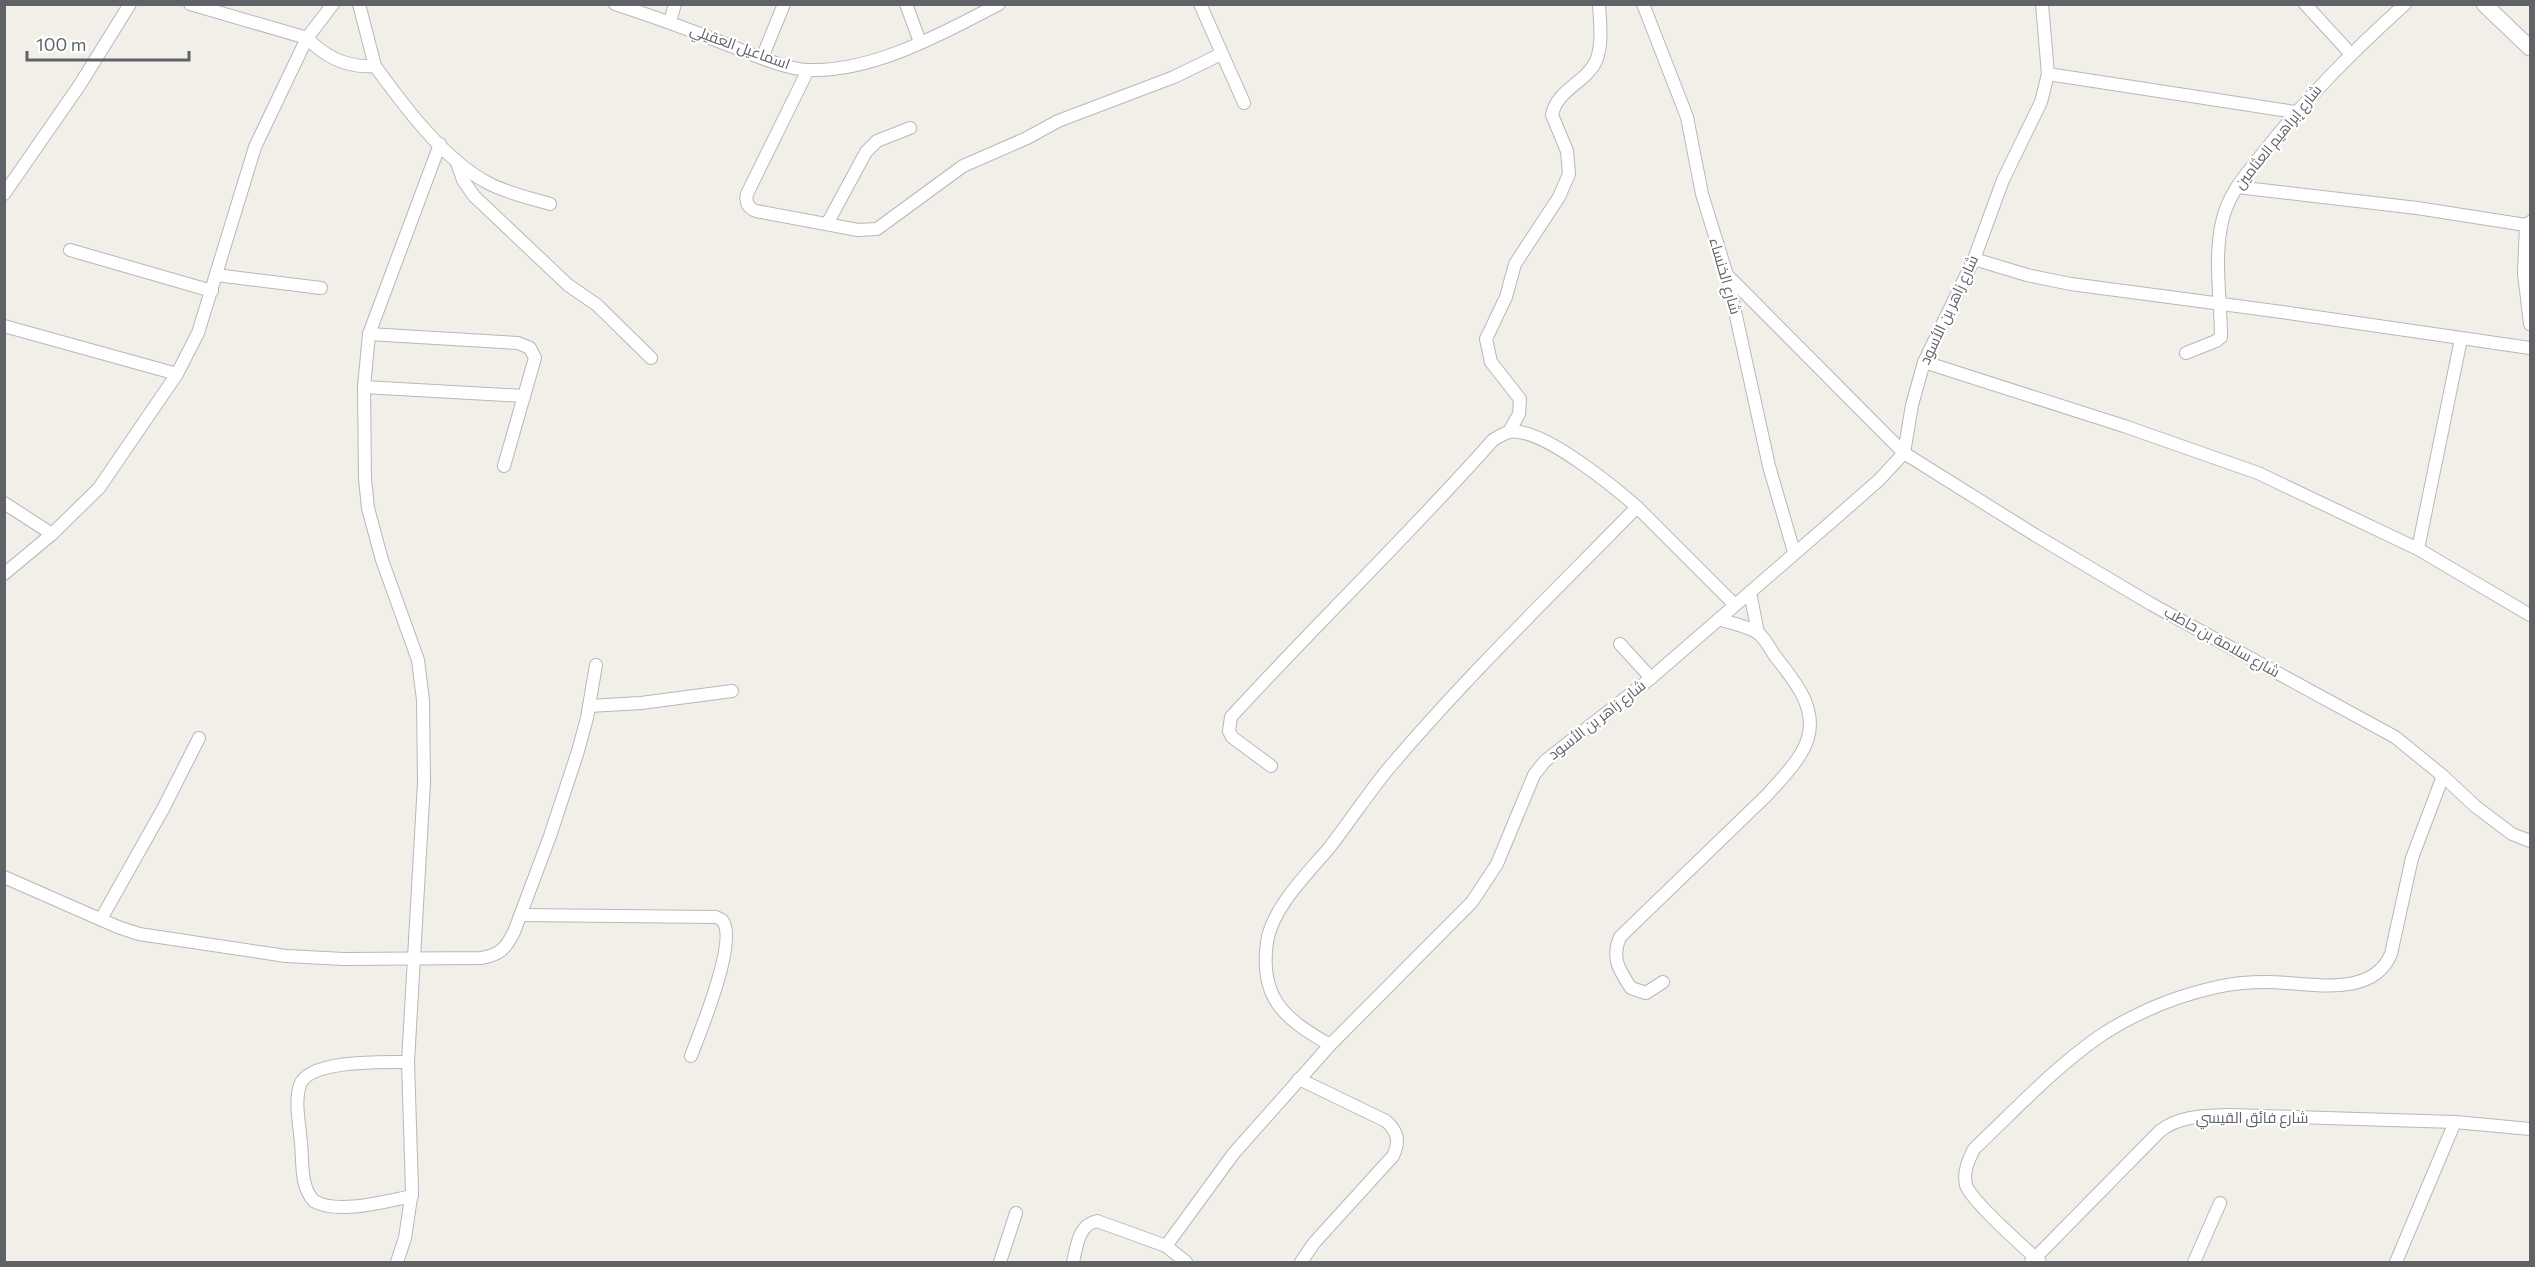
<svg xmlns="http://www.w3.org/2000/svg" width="2535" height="1267" font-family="Commissioner,Cairo,sans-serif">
  <rect width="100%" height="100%" fill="#f1efe8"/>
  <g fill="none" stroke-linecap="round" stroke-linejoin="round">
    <defs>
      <g id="minor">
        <path d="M190,4l117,34c19,20 41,30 68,28l-16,-62"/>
        <path d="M615,4c37,12 73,25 108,39 24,9 63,27 87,27 63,2 134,-37 189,-66"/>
        <path d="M906,4l14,38"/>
        <path d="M1200,4l44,99"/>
        <path d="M1643,4l44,113 15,77 25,81 42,191 25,86"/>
        <path d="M2305,4l45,49"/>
        <path d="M670,22l5,-18"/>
        <path d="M762,58l22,-54"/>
        <path d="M375,66c29,40 69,94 113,117 19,10 41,15 62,21"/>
        <path d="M808,70l-61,124c-2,8 1,14 9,17l102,19 19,-1 86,-63 64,-28 31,-17 116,-44 47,-23"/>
        <path d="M2048,74l247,38"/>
        <path d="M456,160l7,20 11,16 94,89 29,20 54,53"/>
        <path d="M2237,187l180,21 109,17 4,-3"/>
        <path d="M4,194l75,-108 51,-82"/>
        <path d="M827,224l39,-72 11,-11 33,-13"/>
        <path d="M2526,225l-2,48 6,51"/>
        <path d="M70,250l142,41"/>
        <path d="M1974,259l53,16 44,9 211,28 248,36"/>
        <path d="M216,275l105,13"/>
        <path d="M1727,275l177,178 131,82 116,69 244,133 48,39 32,30 37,28 18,7"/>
        <path d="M4,326l173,48"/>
        <path d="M2186,353l30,-12 5,-4c0,-39 -8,-81 2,-119 6,-25 24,-45 40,-65 44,-56 89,-101 142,-149"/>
        <path d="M1924,362l200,64 134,47 160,76 112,66"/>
        <path d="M364,387l160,9 11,-38 -5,-10 -12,-5 -149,-9"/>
        <path d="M1509,432l10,-18 1,-15 -29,-37 -5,-23 20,-42 9,-33 44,-67 10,-23 -2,-23 -15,-36c5,-26 34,-32 44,-54 7,-17 4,-38 3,-57"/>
        <path d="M504,466l20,-70"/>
        <path d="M4,503l48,31"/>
        <path d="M2418,549l43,-210"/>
        <path d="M4,574l48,-40 47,-46 78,-114 21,-41 57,-186 52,-109 26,-34"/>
        <path d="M1750,592l8,41"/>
        <path d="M1735,605l-98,-98c-82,84 -166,165 -242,254 -24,27 -43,58 -66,87 -21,25 -57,60 -62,94 -8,57 18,77 63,103l142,-143 25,-38 37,-89 11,-14 106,-83 179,-155 49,-43 25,-27 8,-48 12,-43 50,-103 29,-79 38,-78 7,-28 -6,-70"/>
        <path d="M1620,644l31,34"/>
        <path d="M589,706l52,-3 91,-12"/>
        <path d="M1271,766l-39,-29 -3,-6 2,-14c86,-94 178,-182 262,-277 8,-5 16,-10 26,-8 32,4 93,53 118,75"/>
        <path d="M4,877l114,50 21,7 147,22 58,3 137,-1c19,-3 25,-10 33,-26l36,-96 28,-85 9,-33 9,-53"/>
        <path d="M521,915l195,2 6,3c17,19 -22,112 -31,136"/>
        <path d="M101,919l62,-110 36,-71"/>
        <path d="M1663,982l-17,11 -15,-5c-12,-18 -20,-30 -11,-51l147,-142c15,-17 34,-35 41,-57 9,-32 -15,-59 -33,-82 -5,-7 -10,-18 -17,-23 -10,-7 -28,-10 -39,-14"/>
        <path d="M408,1062c-23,0 -99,-3 -108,23 -6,17 0,41 1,59 2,18 -1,43 13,57 23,14 72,0 98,-5"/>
        <path d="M1299,1079l87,42c12,11 14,20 7,35l-79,87 -13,19"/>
        <path d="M1166,1246l20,16"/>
        <path d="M397,1262l8,-24 7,-47 -4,-129 16,-279 -1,-83 -5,-40 -36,-100 -14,-52 -3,-29 -1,-92 5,-53 71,-190"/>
        <path d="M1000,1262l16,-49"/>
        <path d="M1073,1262c4,-16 5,-37 24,-41l69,25 68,-93 96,-108"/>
        <path d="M2031,1262l129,-131c20,-16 45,-15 70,-16l225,7 75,7"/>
        <path d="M2040,1262c-15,-14 -69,-61 -74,-77 -3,-13 2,-24 8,-36 40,-38 80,-81 126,-113 35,-23 76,-40 117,-49 16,-4 33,-5 50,-5 39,0 105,18 124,-28l21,-96 31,-82"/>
        <path d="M2194,1262l26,-59"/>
        <path d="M2396,1262l59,-140"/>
      </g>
      <path id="tertiary" d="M2484,4l46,44"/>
    </defs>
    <use href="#minor" stroke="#b5b8bc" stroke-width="14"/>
    <use href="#tertiary" stroke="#b5b8bc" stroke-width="17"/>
    <use href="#minor" stroke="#fff" stroke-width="12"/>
    <use href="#tertiary" stroke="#fff" stroke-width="15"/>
  </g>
  <g text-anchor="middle" stroke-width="4.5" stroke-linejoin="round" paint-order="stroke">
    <g font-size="15" fill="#5f6368" stroke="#fff">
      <text transform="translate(740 47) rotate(20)" y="5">اسماعيل العقيلي</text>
      <text transform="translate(2278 137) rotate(-51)" y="5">شارع إبراهيم العثامين</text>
      <text transform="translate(1725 276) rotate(74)" y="5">شارع الخنساء</text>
      <text transform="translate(1949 310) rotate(-65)" y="5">شارع زاهر بن الأسود</text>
      <text transform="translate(2222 642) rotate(29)" y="5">شارع سلامة بن حاطب</text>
      <text transform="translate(1597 720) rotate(-38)" y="5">شارع زاهر بن الأسود</text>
      <text x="2252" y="1123">شارع فائق القيسي</text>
    </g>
  </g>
  <rect width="2535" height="1267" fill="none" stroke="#5f6368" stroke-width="12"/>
  <path d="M27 51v9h162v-9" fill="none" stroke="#5f6368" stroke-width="3"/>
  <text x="36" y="51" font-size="18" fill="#5f6368" stroke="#ffffff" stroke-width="4.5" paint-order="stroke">100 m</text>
</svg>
